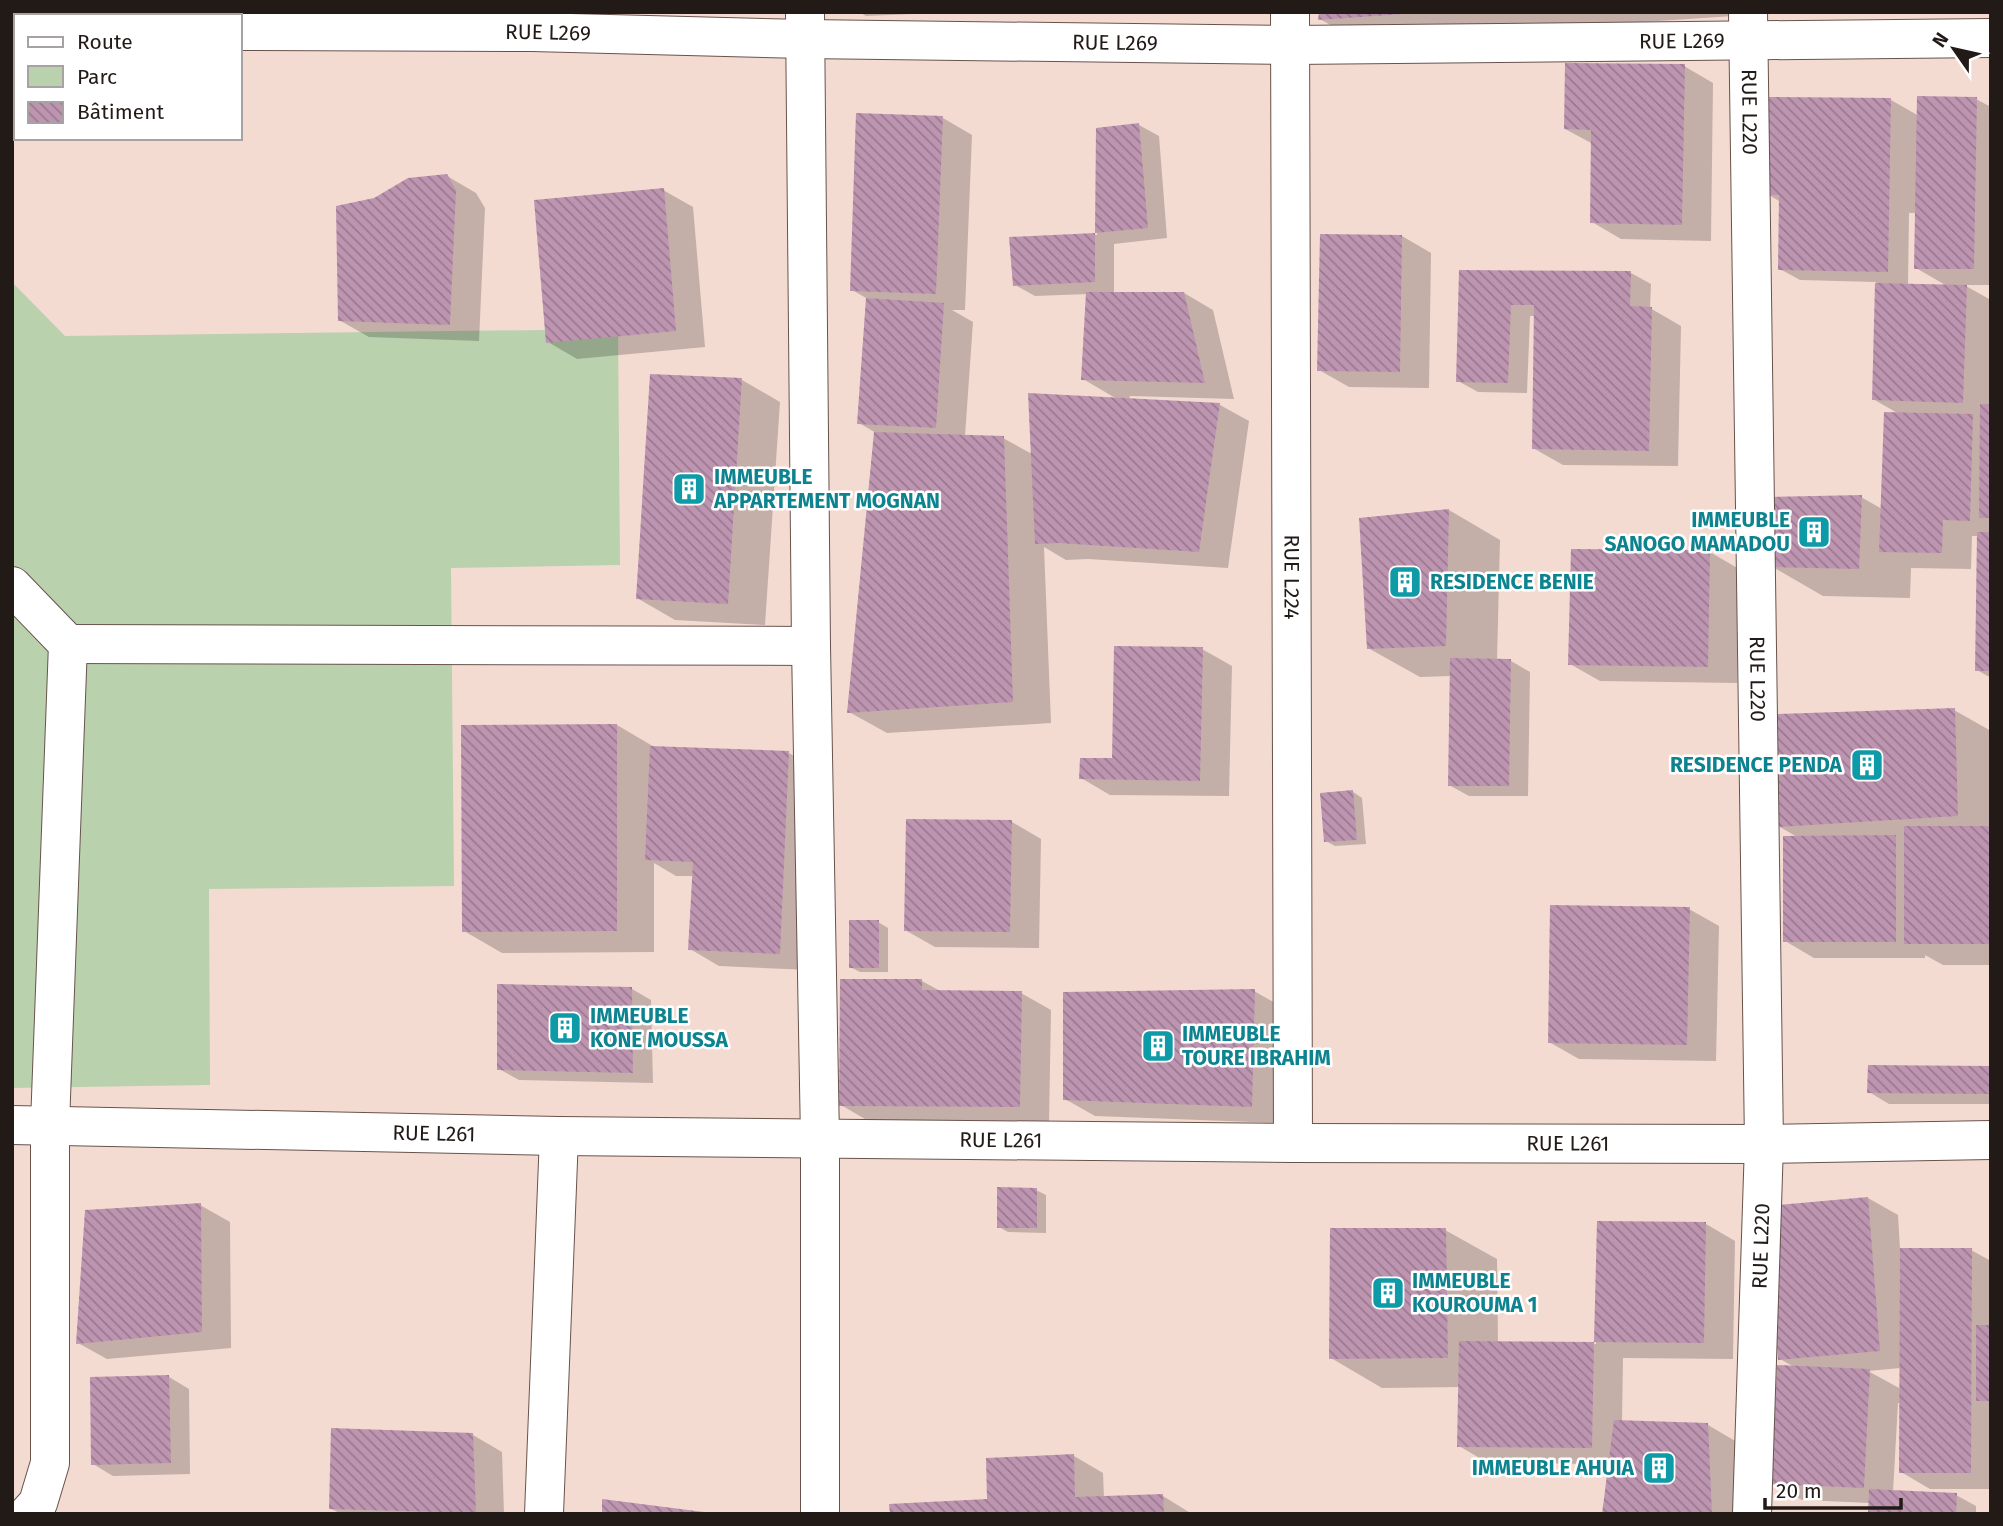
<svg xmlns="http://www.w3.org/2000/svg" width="2003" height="1526" font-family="'Fira Sans',sans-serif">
  <defs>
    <pattern id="building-back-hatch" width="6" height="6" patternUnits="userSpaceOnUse" patternTransform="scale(1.75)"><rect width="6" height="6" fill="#be95b1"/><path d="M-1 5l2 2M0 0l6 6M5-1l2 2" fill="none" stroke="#9a798f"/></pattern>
  </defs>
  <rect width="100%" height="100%" fill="#f4dbd2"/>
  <path fill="#bad1ad" d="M12,282l53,54 553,-7 2,236 -169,3 3,318 -245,3 1,196 -198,3z"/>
  <g fill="#0003" fill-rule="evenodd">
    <path d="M859,12h100l-93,4z"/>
    <path d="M1321,12h427v3l-390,26 -38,-22z"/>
    <path d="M1684,66l29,17 -2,158 -90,-2 -29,-17 1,-78 -28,-15z"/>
    <path d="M1976,99l15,8v178h-27l27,15v378l-14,-8 2,-134h-7l-1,33 -60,-1 -1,30 -87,-2 -52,-30 90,-69 21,12 17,-95 -26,-15 3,-117 -76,-2 -20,-11 1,-67 -14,-8 124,-94 28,16zM1909,213h8l-1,55 31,18 -39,-1z"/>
    <path d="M943,118l29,17 -7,175h-13l21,12 -8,114 38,2 29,16 85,-55 -34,-20 5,-85 -53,2 -20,-11 -4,-47 86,-3 1,-106 41,-4 20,11 8,102 -53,6v50l70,-1 29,17 21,89 -104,-3 -1,4 91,5 29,16 -21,147 -140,-9 -22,1 -22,-13 7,176 -164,10 -38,-21 27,-279 -17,-10 9,-124 -16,-9z"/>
    <path d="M447,176l29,17 9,15 -6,133 -110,-4 -30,-17 36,-121z"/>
    <path d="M663,190l30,17 12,140 -128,12 -29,-17z"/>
    <path d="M1402,236l29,17 -2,135 -80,-1 -30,-17z"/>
    <path d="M1460,272l171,1 20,11 -1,24 31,18 -3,140 -115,-1 -30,-17 3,-132h-6l-3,77 -49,-1 -20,-11z"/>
    <path d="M742,380l38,22 -15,223 -90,-5 -38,-22z"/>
    <path d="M1449,510l51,30 -3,121h14l19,11 -2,124h-59l-20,-11 2,-109 -31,1 -52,-29z"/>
    <path d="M1710,552l29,17 -2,114 -137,-2 -30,-17z"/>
    <path d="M1202,649l30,17 -3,130 -119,-1 -29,-17 33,-18z"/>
    <path d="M1954,710l37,21v234h-48l-18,-10v3h-111l-29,-17 14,-103 -21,-12z"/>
    <path d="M617,725l39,23 133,5 29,17 -8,200 -91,-4 -29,-17 4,-73h-18l-22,-13v89l-152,1 -38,-22z"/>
    <path d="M1353,792l9,6 4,46 -31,2 -9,-5z"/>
    <path d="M1012,822l29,17 -2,109 -104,-1 -30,-17z"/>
    <path d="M1689,909l30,17 -3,135 -137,-2 -30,-17z"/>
    <path d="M878,922l10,6v44h-28l-10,-5z"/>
    <path d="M922,981l20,11 79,1 30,17 -2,113 -179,-1 -29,-17z"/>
    <path d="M632,989l19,11 2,83 -134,-3 -20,-11z"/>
    <path d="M1254,991l30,17 -2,115 -187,-7 -30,-17z"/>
    <path d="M1991,1068v36h-102l-20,-12z"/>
    <path d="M1036,1190l10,5v38l-38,-1 -9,-5z"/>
    <path d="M1868,1198l30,17 2,34 71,1 20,11v228h-61l-29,-17v-69h-3l-5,89 63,3 20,11v8h-106v-11l-68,-3 -29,-17 23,-115 -16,-9zM1901,1368v21l-33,-18z"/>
    <path d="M200,1205l30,17 1,126 -124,11 -29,-16z"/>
    <path d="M1598,1223l108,1 29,17 -2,118 -110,-1 -1,64 86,3 51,30 3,59h-159l7,-50 -122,-1 -29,-17 1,-59 -78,1 -51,-30 114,-128 52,29 1,84 98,1z"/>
    <path d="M169,1377l20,12 1,85 -77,2 -20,-12z"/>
    <path d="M473,1435l29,17 2,62h-163l-11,-6z"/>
    <path d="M1074,1456l29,17 1,25 59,-2 29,18h-300l97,-13z"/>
  </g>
  <g fill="url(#building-back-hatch)">
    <path d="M1319,12h84v2l-85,6z"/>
    <path d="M1565,63l120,1 -3,161 -92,-2 1,-93 -27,-1z"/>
    <path d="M1917,96l60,1 -3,172h-60z"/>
    <path d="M1767,97l124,1 -3,174 -110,-2 1,-75h-14z"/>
    <path d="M856,113l87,3 -7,178 -86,-3z"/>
    <path d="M1139,123l9,105 -53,5 1,-105z"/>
    <path d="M447,174l9,16 -6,135 -112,-4 -2,-115 38,-8 34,-20z"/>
    <path d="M664,188l12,143 -130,12 -12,-143z"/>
    <path d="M1095,233v49l-82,4 -4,-49z"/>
    <path d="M1320,234l82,1 -2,137 -83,-1z"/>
    <path d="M1459,270l172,1 -1,35 22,1 -3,144 -117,-2 2,-144h-23l-3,78 -52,-1z"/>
    <path d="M1875,283l92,2 -4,118 -91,-3z"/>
    <path d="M1086,292h98l21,91 -124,-3z"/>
    <path d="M866,298l78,5 -8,125 -79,-4z"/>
    <path d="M650,374l92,4 -14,226 -92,-5z"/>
    <path d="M1028,393l192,10 -21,149 -141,-9 -23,1z"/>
    <path d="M1980,404h11v114h-12z"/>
    <path d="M1884,412l89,2 -3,107 -27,-1 -1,33 -63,-1z"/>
    <path d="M874,432l130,4 9,266 -166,11z"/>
    <path d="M1862,495l-3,74 -90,-2 -4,-70z"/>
    <path d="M1449,509l-3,137 -79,3 -8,-131z"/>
    <path d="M1977,532h14v139h-16z"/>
    <path d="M1571,549l139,1 -2,117 -140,-2z"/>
    <path d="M1114,646l89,1 -3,134 -121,-2 1,-21h32z"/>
    <path d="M1450,658l61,1 -2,127h-61z"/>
    <path d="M1955,708l3,108 -182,11 1,-113z"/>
    <path d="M617,724v207l-155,1 -1,-207z"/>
    <path d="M650,746l139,5 -9,203 -92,-4 5,-88 -48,-2z"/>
    <path d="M1353,790l4,50 -33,2 -4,-49z"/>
    <path d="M906,819l106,1 -2,112 -106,-1z"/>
    <rect x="1904" y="826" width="87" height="118"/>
    <path d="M1896,835v107h-113v-106z"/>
    <path d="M1550,905l140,2 -3,138 -139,-2z"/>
    <rect x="849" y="920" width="30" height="48"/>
    <path d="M840,979h82v11l100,1 -2,116 -181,-1z"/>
    <path d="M497,984l135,3 1,86 -136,-3z"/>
    <path d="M1255,989l-3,118 -189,-7v-108z"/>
    <path d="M1868,1065l123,1v28l-124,-1z"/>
    <path d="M997,1187l40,1v40h-40z"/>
    <path d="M1868,1197l12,154 -102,9 -11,-154z"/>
    <path d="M201,1203l1,129 -126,12 9,-134z"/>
    <path d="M1597,1221l109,1 -2,121 -110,-1z"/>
    <path d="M1330,1228h116l2,130 -119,1z"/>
    <path d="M1900,1248h72l-1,225h-72z"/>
    <rect x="1976" y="1325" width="15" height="76"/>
    <path d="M1459,1341l135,1 -2,106 -135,-1z"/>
    <path d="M1777,1365l93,4 -6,119 -93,-4z"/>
    <path d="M169,1375l2,88 -80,2 -1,-88z"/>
    <path d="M1614,1420l94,3 4,91h-110z"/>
    <path d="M331,1428l142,5 3,80 -147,-4z"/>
    <path d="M1074,1454l1,43 88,-3 1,20h-274l-1,-10 98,-5 -1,-41z"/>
    <path d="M1869,1489l88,4 -1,21h-88z"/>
    <path d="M602,1499l102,13v2h-102z"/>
  </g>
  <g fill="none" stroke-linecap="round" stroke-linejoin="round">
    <defs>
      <g id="minor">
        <path id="s1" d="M1290,12l3,1131"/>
        <path id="s2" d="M1748,12l16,1132 -12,370"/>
        <path d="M805,14l6,632 9,493v375"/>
        <path d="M12,29l4,1"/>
        <path id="s3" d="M240,31l292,1 273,7 486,6 700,-7"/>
        <path d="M12,586l56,58 -18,480v339l-12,40 -10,11"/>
        <path d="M68,644l743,2"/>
        <path id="s4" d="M12,1125l547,11 734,7 471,1 227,-4"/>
        <path d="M544,1514l15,-378"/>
      </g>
    </defs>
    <use href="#minor" stroke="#68534c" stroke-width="40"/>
    <use href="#minor" stroke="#fff" stroke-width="38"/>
  </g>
  <defs>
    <symbol id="building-square" viewBox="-11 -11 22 22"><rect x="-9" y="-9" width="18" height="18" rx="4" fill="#0f9aa8" stroke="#fff"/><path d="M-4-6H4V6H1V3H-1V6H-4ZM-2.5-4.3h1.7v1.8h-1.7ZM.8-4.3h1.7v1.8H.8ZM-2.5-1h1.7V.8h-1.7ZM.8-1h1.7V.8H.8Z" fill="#fff"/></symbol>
  </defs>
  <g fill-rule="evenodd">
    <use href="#building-square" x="670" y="470" width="38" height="38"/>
    <use href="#building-square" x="1795" y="513" width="38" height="38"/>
    <use href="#building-square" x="1386" y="563" width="38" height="38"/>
    <use href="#building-square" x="1848" y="746" width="38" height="38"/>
    <use href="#building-square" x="546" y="1009" width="38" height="38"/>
    <use href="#building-square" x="1139" y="1027" width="38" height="38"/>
    <use href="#building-square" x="1369" y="1274" width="38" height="38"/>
    <use href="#building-square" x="1640" y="1449" width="38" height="38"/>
  </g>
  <g text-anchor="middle" stroke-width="5" stroke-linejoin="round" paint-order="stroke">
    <g font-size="21" fill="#221a17" stroke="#fff">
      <text dy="7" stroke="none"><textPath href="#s3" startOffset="308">RUE L269</textPath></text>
      <text dy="7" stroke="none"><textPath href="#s3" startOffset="1442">RUE L269</textPath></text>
      <text dy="7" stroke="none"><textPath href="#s3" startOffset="875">RUE L269</textPath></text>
      <text dy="7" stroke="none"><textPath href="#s2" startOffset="100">RUE L220</textPath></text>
      <text dy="7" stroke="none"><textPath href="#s1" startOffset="565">RUE L224</textPath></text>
      <text dy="7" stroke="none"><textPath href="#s2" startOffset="667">RUE L220</textPath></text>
      <text dy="7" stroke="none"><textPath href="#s4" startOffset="422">RUE L261</textPath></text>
      <text dy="7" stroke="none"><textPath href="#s4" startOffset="989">RUE L261</textPath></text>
      <text dy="7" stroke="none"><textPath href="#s4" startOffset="1556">RUE L261</textPath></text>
      <text transform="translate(1761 1246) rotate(-88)" y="7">RUE L220</text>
    </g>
    <g font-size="21" font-weight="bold" fill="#0d838f" stroke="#fff" text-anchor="start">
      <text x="714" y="484">IMMEUBLE<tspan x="714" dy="24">APPARTEMENT MOGNAN</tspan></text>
      <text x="1790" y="527" text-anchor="end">IMMEUBLE<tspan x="1790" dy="24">SANOGO MAMADOU</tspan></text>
      <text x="1430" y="589">RESIDENCE BENIE</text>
      <text x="1842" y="772" text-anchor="end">RESIDENCE PENDA</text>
      <text x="590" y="1023">IMMEUBLE<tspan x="590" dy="24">KONE MOUSSA</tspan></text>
      <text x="1182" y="1041">IMMEUBLE<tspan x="1182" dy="24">TOURE IBRAHIM</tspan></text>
      <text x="1412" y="1288">IMMEUBLE<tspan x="1412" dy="24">KOUROUMA 1</tspan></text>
      <text x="1634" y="1475" text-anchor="end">IMMEUBLE AHUIA</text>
    </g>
  </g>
  <rect width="2003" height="1526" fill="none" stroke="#221a17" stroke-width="28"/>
  <rect x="14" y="14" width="228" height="126" fill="#ffffff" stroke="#a7a3a2" stroke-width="2"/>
  <rect x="28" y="37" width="35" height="10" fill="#ffffff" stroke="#a7a3a2" stroke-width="2"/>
  <text x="77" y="49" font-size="21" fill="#221a17">Route</text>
  <rect x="28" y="66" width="35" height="21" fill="#bad1ad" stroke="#a7a3a2" stroke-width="2"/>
  <text x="77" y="84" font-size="21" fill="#221a17">Parc</text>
  <rect x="28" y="102" width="35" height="21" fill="url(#building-back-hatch)" stroke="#a7a3a2" stroke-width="2"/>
  <text x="77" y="119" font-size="21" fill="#221a17">Bâtiment</text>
  <g transform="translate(1954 49) rotate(304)" stroke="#ffffff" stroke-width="5" paint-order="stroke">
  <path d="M0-5L12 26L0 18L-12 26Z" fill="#221a17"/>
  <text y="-10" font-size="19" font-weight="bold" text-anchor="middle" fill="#221a17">N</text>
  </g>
  <path d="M1765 1498v10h136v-10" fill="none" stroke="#221a17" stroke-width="3.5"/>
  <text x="1776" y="1498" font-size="21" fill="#221a17" stroke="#ffffff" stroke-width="5" paint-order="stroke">20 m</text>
</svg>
